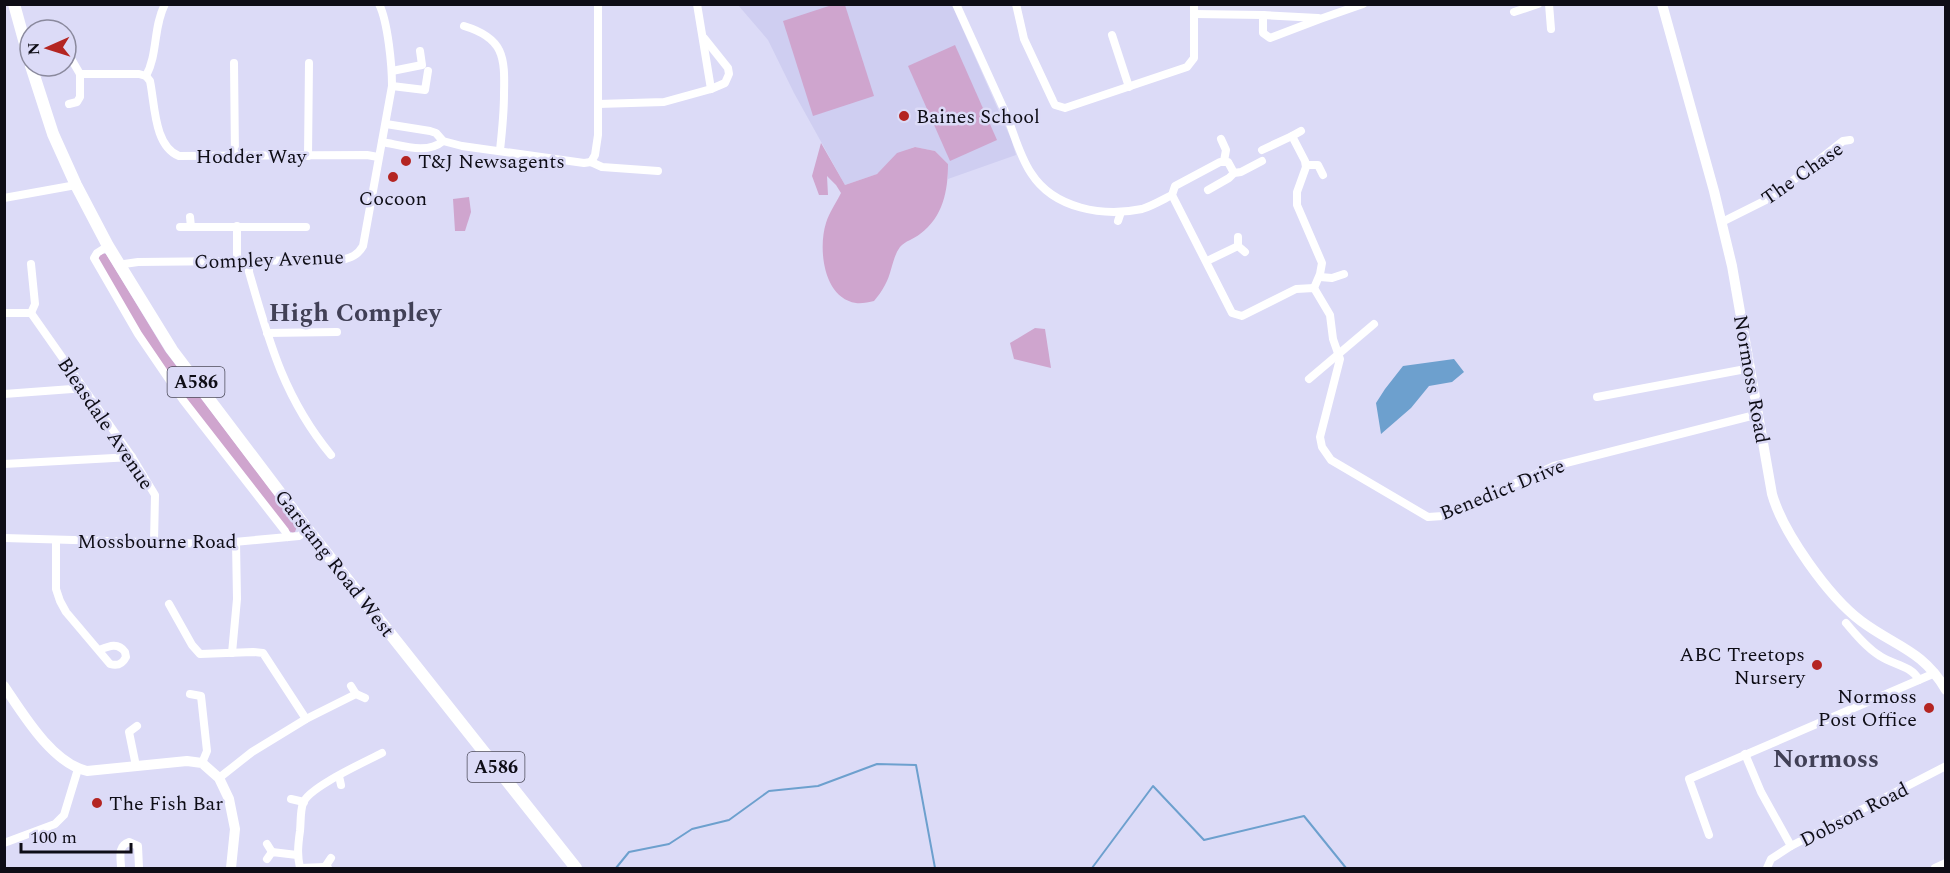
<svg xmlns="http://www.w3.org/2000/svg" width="1950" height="873" font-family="Spectral,serif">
  <rect width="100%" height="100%" fill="#dcdbf7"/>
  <path fill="#cfcef1" d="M738,5h214l59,134 5,16 -68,24v-15l-13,-13 -21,-4 -17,7 -20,20 -32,11 -51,-92 -26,-53z"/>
  <g fill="#cfa5ce">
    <path d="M835,4l10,1 29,91 -61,20 -30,-95z"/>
    <path d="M955,45l42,95 -47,21 -42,-95z"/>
    <path d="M821,143l24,42 32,-11 20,-21 18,-6 20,4 13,13c0,27 -5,53 -28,70 -6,5 -15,7 -20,13 -8,11 -8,26 -15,38 -3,6 -7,11 -11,16 -5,1 -13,3 -18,2 -33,-5 -38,-55 -30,-80 3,-10 10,-20 15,-30l-5,-8 -9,-9 1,19h-9l-7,-19z"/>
    <path d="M469,197l2,15 -6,19h-10l-2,-32z"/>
    <path d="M101,253l5,1 59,97 130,171 2,4 -2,6 -2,1 -4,-2 -116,-149 -34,-52 -41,-71z"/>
    <path d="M1035,328l10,1 6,39 -37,-9 -4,-16z"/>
  </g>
  <path fill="#6da0ce" d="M1454,359l10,13 -12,10 -23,4 -18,22 -30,26 -5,-31 9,-14 18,-23z"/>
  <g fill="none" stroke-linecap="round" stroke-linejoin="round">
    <g stroke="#6da0ce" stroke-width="2">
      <path d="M616,868l13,-16 40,-8 23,-15 37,-9 40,-29 49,-5 59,-22 39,1 19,103"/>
      <path d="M1092,868l61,-82 51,54 100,-24 42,52"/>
    </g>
    <g stroke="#fff" stroke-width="8">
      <path d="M956,4c17,37 33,73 50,110 8,19 13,41 25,59 23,36 72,44 111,36 10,-3 20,-9 30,-14"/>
      <path d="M1016,4l8,35 29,62 2,4 10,3 122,-41 7,-9v-54"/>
      <path d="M1549,4l2,25"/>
      <path d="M1514,12l24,-8"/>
      <path d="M1195,14l68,1v18l7,5 50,-19 43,-15"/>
      <path d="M1263,15l55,3"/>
      <path d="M464,26c40,12 41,31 40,68 0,19 -2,38 -4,56"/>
      <path d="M39,30h11"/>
      <path d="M1112,35l17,52"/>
      <path d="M704,38l24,30 1,6 -4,9 -14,6"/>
      <path d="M66,50l14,24h59l7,2"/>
      <path d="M234,63l1,94"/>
      <path d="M392,71l30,-6 -2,-14"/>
      <path d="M146,76l4,5c5,24 4,65 29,75l188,-1 11,2"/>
      <path d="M146,76c12,-22 7,-49 19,-72"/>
      <path d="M392,86l33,4 3,-19"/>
      <path d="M69,104l8,-2 3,-5v-23"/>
      <path d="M598,104l66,-2 47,-13 -14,-85"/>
      <path d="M386,124l44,7 6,2 7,8 19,5 122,17 7,-1"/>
      <path d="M1292,136l9,-5"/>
      <path d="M1221,139l5,11 -2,11"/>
      <path d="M382,142c19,3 45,13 61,-1"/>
      <path d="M1262,150l30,-14 13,25 1,6 -9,25v13l25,58 -2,11 -6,14"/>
      <path d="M308,156l1,-93"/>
      <path d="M591,162l4,-7 3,-20v-131"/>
      <path d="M591,162l11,5 56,4"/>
      <path d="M1306,165h12l5,10"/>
      <path d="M1234,173l-6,-11h-8l-45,24 -3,9 60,118 10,3 54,-27 18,-1 16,27 3,24 7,20 -20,78 2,10 9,13 97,57 15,-1 111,-50 205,-52"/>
      <path d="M1208,190l21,-12 5,-5 7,-1 21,-11"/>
      <path d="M4,198l72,-13"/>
      <path d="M190,217l1,10"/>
      <path d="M1118,221l3,-9"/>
      <path d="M1722,222l50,-25 71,-56 7,-1"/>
      <path d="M237,226v34"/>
      <path d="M180,227h126"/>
      <path d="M108,246l-11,7 -3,5 44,76 45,66 102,131 3,6"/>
      <path d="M1238,246l7,6"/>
      <path d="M249,260v12c20,70 35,126 82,183"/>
      <path d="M1207,261l31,-15v-9"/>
      <path d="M120,266l4,-2 14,-2 203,-2c10,-2 17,-5 22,-14l29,-160c0,-20 -4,-64 -13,-82"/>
      <path d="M1320,277l12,1 12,-4"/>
      <path d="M4,313h27"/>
      <path d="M31,313l101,144 23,38 -1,47"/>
      <path d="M31,313l4,-9 -4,-40"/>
      <path d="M267,333l70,-1"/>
      <path d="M1309,379l65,-55"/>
      <path d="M4,394l68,-5 8,-5"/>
      <path d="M1597,397l154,-29"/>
      <path d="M4,464l128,-7"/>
      <path d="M4,538l208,6 87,-8 9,-6"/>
      <path d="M56,540v49l4,12 6,11 44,52c7,2 12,1 16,-7l-1,-5c-7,-10 -16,-6 -26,-2"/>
      <path d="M169,604l23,41 8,9 53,-2 10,1 43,66"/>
      <path d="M1846,623c10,12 21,25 34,33 13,9 31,9 39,24"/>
      <path d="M232,653l5,-54 -1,-57"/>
      <path d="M351,686l5,8"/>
      <path d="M190,694l11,2 6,55 -5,12"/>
      <path d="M1745,754l16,38 30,54"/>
      <path d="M136,766l-7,-34 8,-6"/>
      <path d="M339,776l2,9"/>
      <path d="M219,778l33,-26 54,-33 50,-25 9,4"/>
      <path d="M291,799l13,3"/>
      <path d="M1709,835l-20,-56 246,-106"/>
      <path d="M4,843l51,-19 9,-9 14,-46"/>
      <path d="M267,844l5,8"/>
      <path d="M267,859l5,-7 25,3"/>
      <path d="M325,867l6,-9"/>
      <path d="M121,868c0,-10 -4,-22 8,-26l9,4 1,22"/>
      <path d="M300,868c-3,-13 -2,-23 0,-37 1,-9 0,-19 3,-28 6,-16 62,-41 79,-50"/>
      <path d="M300,868l25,-1 3,1"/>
      <path d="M1767,868l4,-9 20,-13 155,-80"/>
      <path d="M1935,868l11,-5"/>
    </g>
    <g stroke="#fff" stroke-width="10">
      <path d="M1662,4l52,187 18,75 40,228c11,39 57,103 89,127 33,25 62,29 85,69"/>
      <path d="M4,686c19,28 48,77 83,85l100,-10 15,2 17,15 10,21 6,30 -4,39"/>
    </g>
    <g stroke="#fff" stroke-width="12">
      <path d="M14,4l16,58"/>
      <path d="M31,66l22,68 23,51 32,61 64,104 136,180 268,338"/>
    </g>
  </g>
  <g fill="#b42522" stroke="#dcdbf7" stroke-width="2">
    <circle cx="904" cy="116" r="6"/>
    <circle cx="406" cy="161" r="6"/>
    <circle cx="393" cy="177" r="6"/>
    <circle cx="1817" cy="665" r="6"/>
    <circle cx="1929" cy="708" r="6"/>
    <circle cx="97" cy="803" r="6"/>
  </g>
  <g text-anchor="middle" stroke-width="5" stroke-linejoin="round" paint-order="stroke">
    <g fill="#dcdbf7" stroke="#4c4b5a" stroke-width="1.5">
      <rect x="167.5" y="367" width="57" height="30" rx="4.5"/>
      <rect x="467.5" y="752" width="57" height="30" rx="4.5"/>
    </g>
    <g font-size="18" font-weight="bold" fill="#0e0d16">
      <text x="196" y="388">A586</text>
      <text x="496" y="773">A586</text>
    </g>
    <g font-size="20" fill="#0e0d16" stroke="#dcdbf7" text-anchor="start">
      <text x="916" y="123">Baines School</text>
      <text x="418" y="168">T&amp;J Newsagents</text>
      <text x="393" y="205" text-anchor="middle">Cocoon</text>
      <text x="1805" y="661" text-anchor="end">ABC Treetops<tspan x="1805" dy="23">Nursery</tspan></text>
      <text x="1917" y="703" text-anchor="end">Normoss<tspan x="1917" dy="23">Post Office</tspan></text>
      <text x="109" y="810">The Fish Bar</text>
    </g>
    <g font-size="20" fill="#0e0d16" stroke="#dcdbf7">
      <text x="251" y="163">Hodder Way</text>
      <text transform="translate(1802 173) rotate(-35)" y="7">The Chase</text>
      <text transform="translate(269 259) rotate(-2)" y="7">Compley Avenue</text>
      <text transform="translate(1752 379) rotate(80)" y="7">Normoss Road</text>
      <text transform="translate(106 423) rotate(56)" y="7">Bleasdale Avenue</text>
      <text transform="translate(1502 489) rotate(-22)" y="7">Benedict Drive</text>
      <text x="157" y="548">Mossbourne Road</text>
      <text transform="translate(335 563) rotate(52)" y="7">Garstang Road West</text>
      <text transform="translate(1854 814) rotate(-27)" y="7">Dobson Road</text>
    </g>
    <g font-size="26" font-weight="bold" fill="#414056" stroke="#dcdbf7">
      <text x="355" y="321">High Compley</text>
      <text x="1826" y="767">Normoss</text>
    </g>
  </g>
  <rect width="1950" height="873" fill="none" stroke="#0e0d16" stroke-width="12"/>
  <g transform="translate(48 48) rotate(267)"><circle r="28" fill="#dcdbf7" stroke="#8a899d" stroke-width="1.5"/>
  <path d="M0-4.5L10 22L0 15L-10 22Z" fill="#b42522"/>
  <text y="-9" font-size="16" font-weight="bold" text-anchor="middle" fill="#0e0d16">N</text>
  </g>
  <path d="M21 843v9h110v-9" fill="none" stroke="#0e0d16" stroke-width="3"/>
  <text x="30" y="843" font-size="18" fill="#0e0d16" stroke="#dcdbf7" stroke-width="4.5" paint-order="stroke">100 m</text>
</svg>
